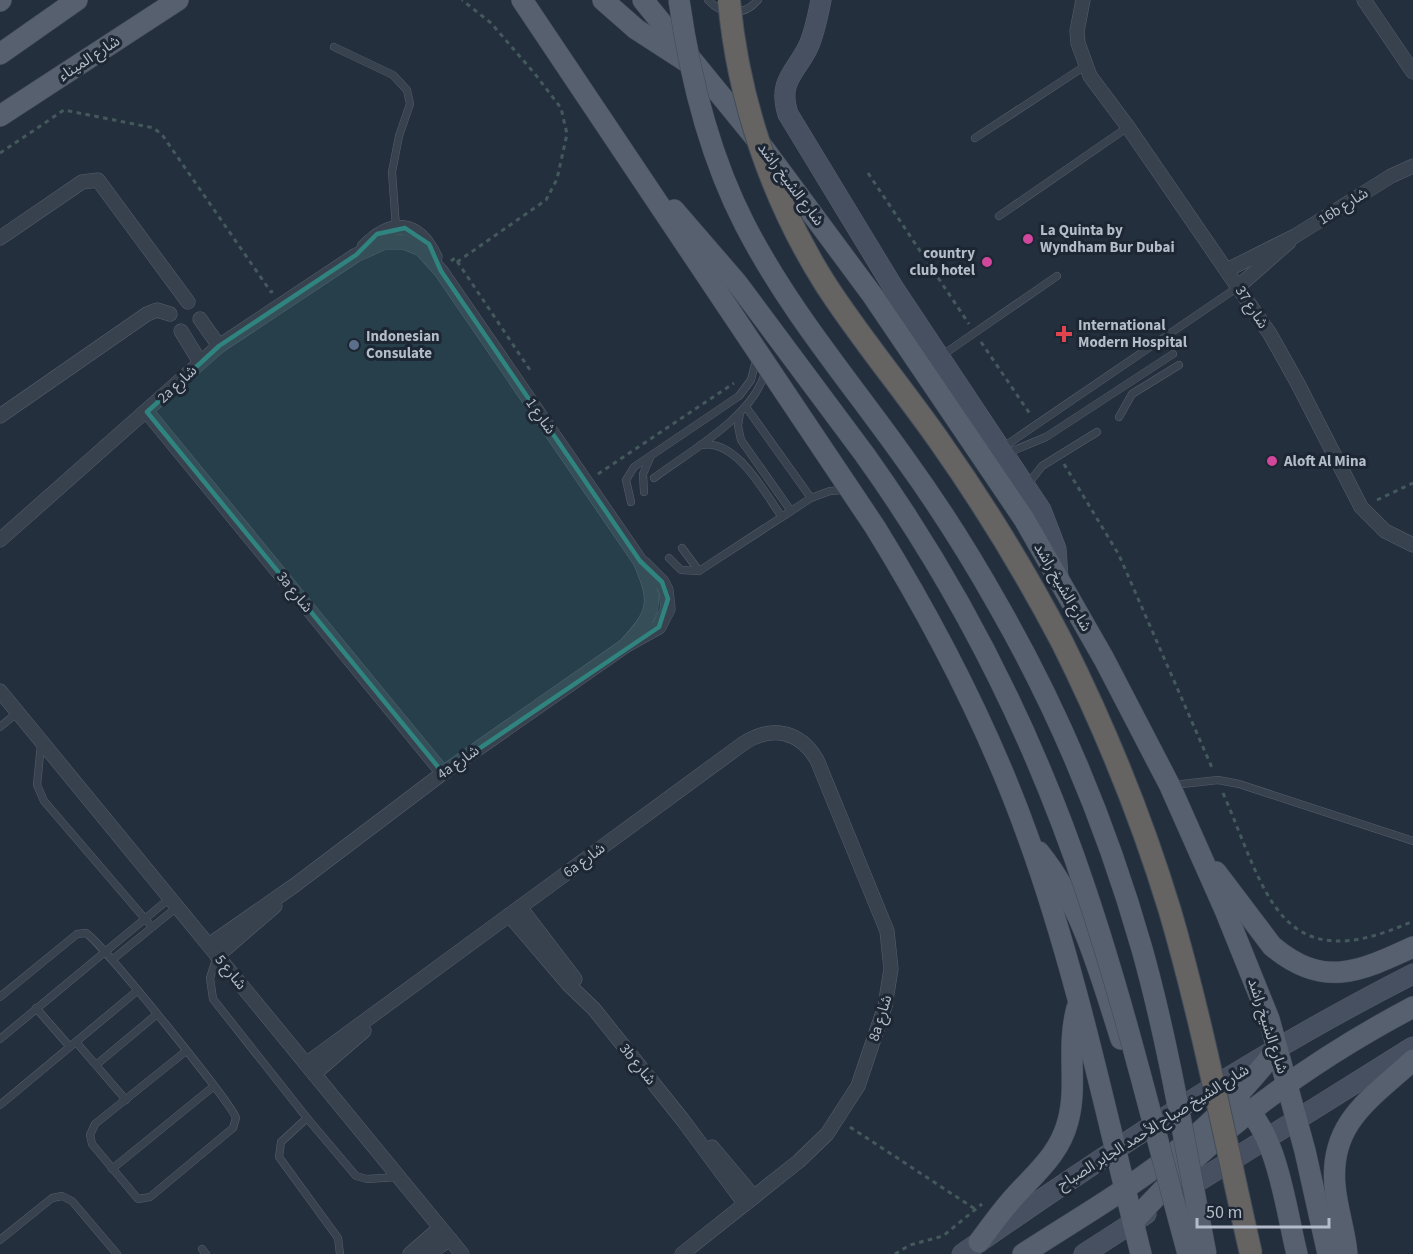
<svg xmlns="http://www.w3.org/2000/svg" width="1413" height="1254" font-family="'Source Sans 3','Noto Sans Arabic',sans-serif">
  <rect width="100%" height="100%" fill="#242f3e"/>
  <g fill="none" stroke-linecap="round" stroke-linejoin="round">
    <defs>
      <g id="service">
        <path d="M708,0c15,16 35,17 50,0"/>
        <path d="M334,47l59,28 14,15 3,14 -11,32 -7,36 4,55"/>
        <path d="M975,138l110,-72"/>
        <path d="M999,216l129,-89"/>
        <path d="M941,356l116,-80"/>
        <path d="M746,407l65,91"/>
        <path d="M740,413l-2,13 3,14 50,71"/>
        <path d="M1119,417l13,-23 47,-29"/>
        <path d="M701,445c35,-7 63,47 81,72"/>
        <path d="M1002,448l236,-161"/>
        <path d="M1005,454l41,-17 127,-83"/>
        <path d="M654,478c36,-27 100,-62 111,-106"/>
        <path d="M1028,484l14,-18 55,-34"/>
        <path d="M644,492l-1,-18 7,-16"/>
        <path d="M631,502l-5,-22 8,-13 105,-71 12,-16 5,-20"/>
        <path d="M682,548l17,23"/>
        <path d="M669,558l12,12 18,1 112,-73 19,-7 14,-1"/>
        <path d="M0,727l18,-15"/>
        <path d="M41,744l-4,41 7,16 108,126"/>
        <path d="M1173,785l45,-5 21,4 174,57"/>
        <path d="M217,956l-7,22 3,21 94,119 49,58 11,3 31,-2"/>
        <path d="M112,960l65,-53"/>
        <path d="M0,997l77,-63 9,-1c15,9 146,171 150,185l-3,10 -83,69 -12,2 -46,-55 -2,-9 5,-11 91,-73"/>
        <path d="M36,1008l34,39"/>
        <path d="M0,1039l170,-141"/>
        <path d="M76,1042l50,58"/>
        <path d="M96,1065l60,-50"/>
        <path d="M0,1105l137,-114"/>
        <path d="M307,1118l-26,24 -2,15 59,81 2,16"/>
        <path d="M112,1169l102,-83"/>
        <path d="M0,1240l52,-42 10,-2 10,5 45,53"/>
        <path d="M202,1249l4,5"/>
      </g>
      <g id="minor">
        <path d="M1083,0l-6,31 1,12 12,33 38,51 142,207 28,50 63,123 24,24 28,14"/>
        <path d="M1364,0l49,72"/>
        <path d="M0,238l82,-56 16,-2 90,122"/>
        <path d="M364,247c27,-28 54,-27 71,10"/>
        <path d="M1227,270l68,-34 96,-60 22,-10"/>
        <path d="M1239,286l50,-44"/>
        <path d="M200,319l19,27"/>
        <path d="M181,331l19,31"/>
        <path d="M147,412l296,361"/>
        <path d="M0,416l147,-102 10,-4 13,4"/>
        <path d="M0,540l219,-194 137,-91 29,-13h19l17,7 20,22 199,290c18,41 16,52 -15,85"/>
        <path d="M0,691l462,563"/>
        <path d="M520,907l55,72"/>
        <path d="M509,915l60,70 25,24 88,110 63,85"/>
        <path d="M209,945l86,-60 148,-112 182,-127 34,-19 9,-18 -2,-19 -4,-8 -18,-18"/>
        <path d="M217,956l58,-50"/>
        <path d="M306,1064l438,-321c28,-18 56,-12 73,17l70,171 4,38 -6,37 -27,80 -31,48 -28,27 -117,93"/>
        <path d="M314,1074l50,-43"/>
        <path d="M712,1147l42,50"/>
        <path d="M410,1254l30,-26"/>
        <path d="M428,1254l22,-15"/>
      </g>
      <g id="secondary">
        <path d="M821,0c-3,15 -6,31 -12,45 -12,27 -32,35 -21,69l105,173 148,223 15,39 2,28"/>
        <path d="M1181,1192l232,-145"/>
        <path d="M962,1254c145,-101 293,-200 451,-280"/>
        <path d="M1084,1254l62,-40"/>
      </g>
      <g id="primary">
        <path d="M522,0l353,527c61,99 114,201 153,310 49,135 78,278 113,417"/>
        <path d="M603,0l33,29 54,35"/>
        <path d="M643,0l119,146 111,150 151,223 80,140 66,127 55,124 44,109 36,132 23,103"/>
        <path d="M0,1l1,-1"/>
        <path d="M0,54l77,-54"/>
        <path d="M0,116l178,-116"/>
        <path d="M674,210l63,73 128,172"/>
        <path d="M1039,852c44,55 61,122 82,187"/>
        <path d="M1216,872l56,74c51,43 87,26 141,1"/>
        <path d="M1238,1102c39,24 48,109 59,152"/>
        <path d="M1133,1222c80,-91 174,-159 280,-215"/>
        <path d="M979,1242c12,-16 23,-32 37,-47 21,-23 44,-42 52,-74 10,-37 -2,-73 9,-113"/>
        <path d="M1023,1254c54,-35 112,-68 162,-110 35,-28 64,-60 92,-95"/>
        <path d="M1347,1254c-2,-23 -10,-45 -12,-68 -6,-64 37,-88 78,-126"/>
      </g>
    </defs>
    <use href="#service" stroke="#565f6c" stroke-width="8"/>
    <use href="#minor" stroke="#565f6c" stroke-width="15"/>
    <use href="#secondary" stroke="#565f6c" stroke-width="21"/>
    <use href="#primary" stroke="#414a57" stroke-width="22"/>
    <g stroke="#44595c" stroke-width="3" stroke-dasharray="4.5 4.5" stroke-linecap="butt">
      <path d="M0,153l64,-43 90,18 9,8 108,156 2,-1"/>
      <path d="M868,173l101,151"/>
      <path d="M451,261l4,-3 77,115"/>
      <path d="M457,262l89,-62 11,-21 10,-45 -6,-26 -26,-34 -44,-51 -29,-23"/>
      <path d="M981,342l49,72"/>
      <path d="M1064,464l55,91 94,215"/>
      <path d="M598,474l136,-91"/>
      <path d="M1377,500l36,-17"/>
      <path d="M1223,793c44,101 56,189 190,128"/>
      <path d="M850,1127l125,82"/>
      <path d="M895,1254l15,-9 33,-9 39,-32"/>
    </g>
    <use href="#service" stroke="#38414e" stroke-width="7"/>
    <use href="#minor" stroke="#38414e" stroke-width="14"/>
    <use href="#secondary" stroke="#465061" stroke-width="20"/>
    <use href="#primary" stroke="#56606e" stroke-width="21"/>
    <defs>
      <g id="primary-bridge">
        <path d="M679,0c11,78 30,155 66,225 45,87 104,155 160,234 34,47 65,96 93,146 62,108 110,225 144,344 28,100 44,203 64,305"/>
        <path d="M865,455c95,133 169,280 221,436 40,119 69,242 102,363"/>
      </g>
      <path id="trunk-bridge" d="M729,0c9,100 43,200 97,285 35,54 77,104 114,157 45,64 86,131 122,200 43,86 80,177 108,269 33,113 55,229 81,343"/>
    </defs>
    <use href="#primary-bridge" stroke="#414a57" stroke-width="22" stroke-linecap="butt"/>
    <use href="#trunk-bridge" stroke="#434c59" stroke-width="24" stroke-linecap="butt"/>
    <use href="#primary-bridge" stroke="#56606e" stroke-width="21"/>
    <use href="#trunk-bridge" stroke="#656462" stroke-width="22"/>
  </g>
  <path fill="#308480" fill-opacity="0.2" stroke="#308480" stroke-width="4.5" stroke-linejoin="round" d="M405,228l24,16 12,27 199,290 22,21 6,17 -9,28 -216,146 -296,-361 72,-66 137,-91 21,-21z"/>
  <g fill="#d1479c" stroke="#1d2633" stroke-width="2">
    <circle cx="1028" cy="239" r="6"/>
    <circle cx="987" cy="262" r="6"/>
    <circle cx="1272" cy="461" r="6"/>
  </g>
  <path fill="#e0444e" stroke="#1d2633" stroke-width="2" d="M1061 325h6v6h6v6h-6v6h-6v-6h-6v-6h6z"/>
  <circle fill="#5c6f8a" stroke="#1d2633" stroke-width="2" cx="354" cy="345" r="6"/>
  <g text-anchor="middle" stroke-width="6" stroke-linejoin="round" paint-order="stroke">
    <g font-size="15" fill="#b4bcc9" stroke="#1d2633">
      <text transform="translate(89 58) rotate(-33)" y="5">شارع الميناء</text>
      <text transform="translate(791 184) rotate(53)" y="5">شارع الشيخ راشد</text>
      <text transform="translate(1343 206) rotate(-32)" y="5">16b شارع</text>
      <text transform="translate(1252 307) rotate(57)" y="5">شارع 37</text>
      <text transform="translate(177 384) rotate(-43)" y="5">2a شارع</text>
      <text transform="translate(541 416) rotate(55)" y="5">شارع 1</text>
      <text transform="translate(1063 587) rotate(60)" y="5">شارع الشيخ راشد</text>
      <text transform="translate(295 592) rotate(51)" y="5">3a شارع</text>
      <text transform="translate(458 762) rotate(-35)" y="5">4a شارع</text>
      <text transform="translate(584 860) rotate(-36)" y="5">6a شارع</text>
      <text transform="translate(231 972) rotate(51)" y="5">شارع 5</text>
      <text transform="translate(880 1018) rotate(-73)" y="5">8a شارع</text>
      <text transform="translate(1268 1026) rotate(72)" y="5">شارع الشيخ راشد</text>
      <text transform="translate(638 1064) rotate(51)" y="5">3b شارع</text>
      <text transform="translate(1153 1127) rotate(-32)" y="5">شارع الشيخ صباح الأحمد الجابر الصباح</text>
    </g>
    <g font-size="15" font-weight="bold" fill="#b4bcc9" stroke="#1d2633" text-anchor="start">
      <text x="1040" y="235">La Quinta by<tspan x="1040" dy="17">Wyndham Bur Dubai</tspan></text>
      <text x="975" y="258" text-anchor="end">country<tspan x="975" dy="17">club hotel</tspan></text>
      <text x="1078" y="330">International<tspan x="1078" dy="17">Modern Hospital</tspan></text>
      <text x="366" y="341">Indonesian<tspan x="366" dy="17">Consulate</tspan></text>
      <text x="1284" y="466">Aloft Al Mina</text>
    </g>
  </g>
  <path d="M1197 1218v9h132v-9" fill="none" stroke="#b4bcc9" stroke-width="3"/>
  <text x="1206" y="1218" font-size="18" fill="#b4bcc9" stroke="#1d2633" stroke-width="4.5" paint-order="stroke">50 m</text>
</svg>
